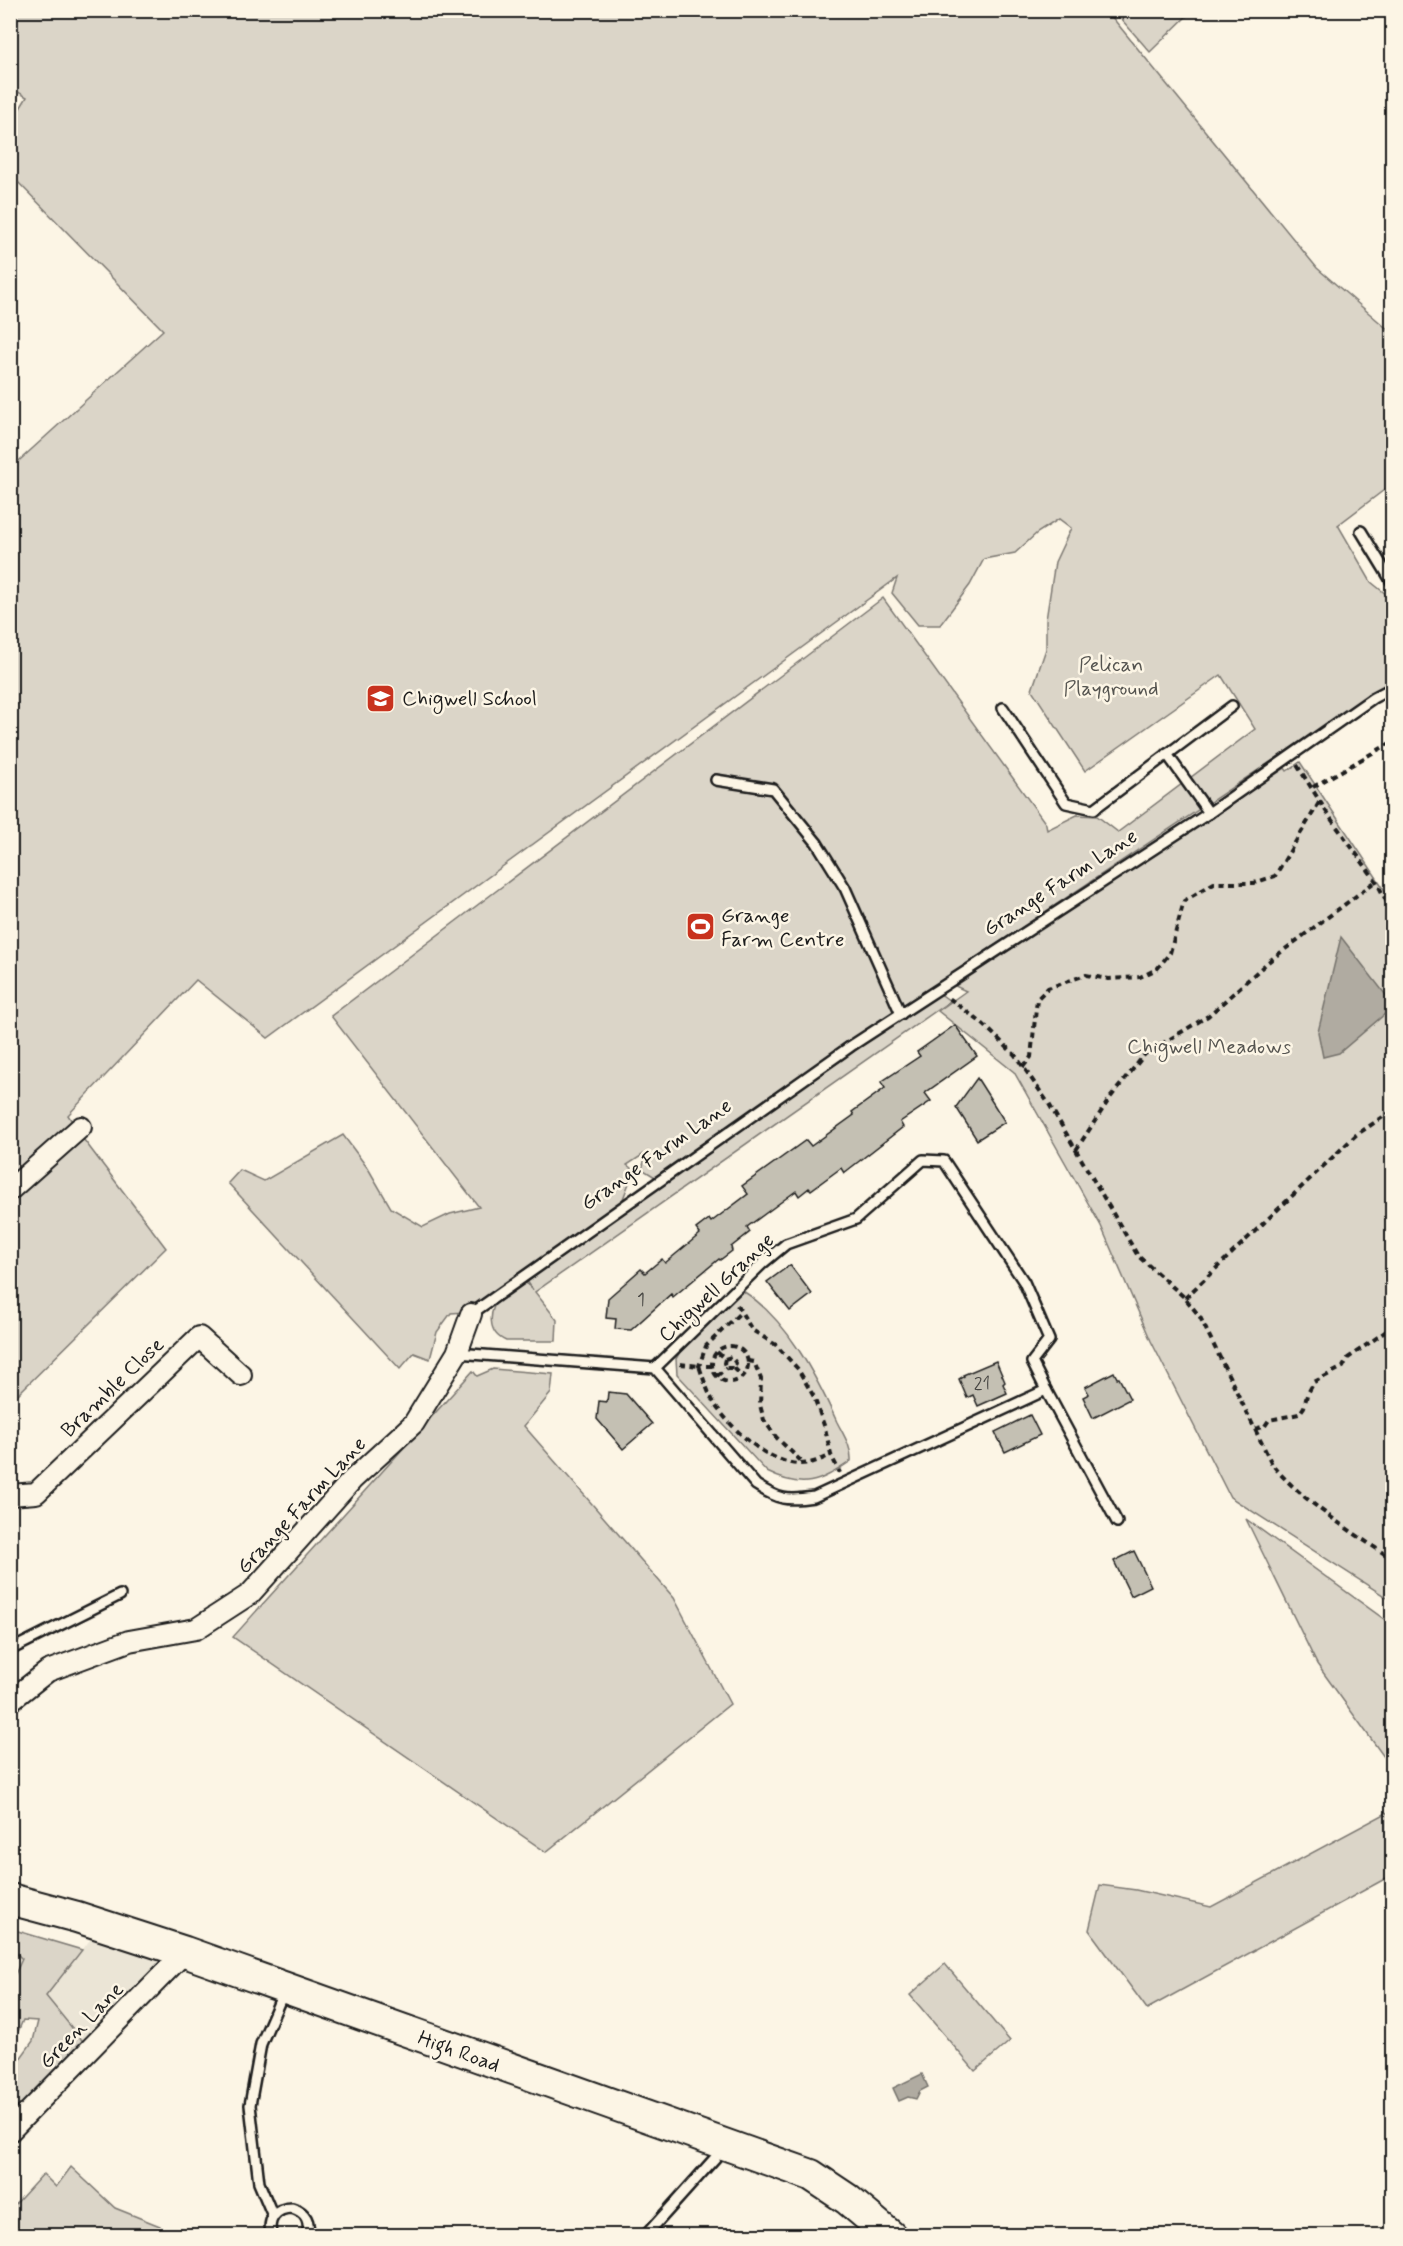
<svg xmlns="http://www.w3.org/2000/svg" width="1403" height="2246" font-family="Mynerve,sans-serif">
  <rect width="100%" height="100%" fill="#fcf5e5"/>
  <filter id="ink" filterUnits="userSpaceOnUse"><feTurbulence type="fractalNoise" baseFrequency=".0167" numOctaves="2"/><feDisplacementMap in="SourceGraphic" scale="12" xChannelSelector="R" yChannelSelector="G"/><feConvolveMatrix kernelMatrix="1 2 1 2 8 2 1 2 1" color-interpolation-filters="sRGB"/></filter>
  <g filter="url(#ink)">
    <path fill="#ebe5d6" d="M94,1935l75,27 -83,83 -40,-49z"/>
    <g fill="#dbd5c8" stroke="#7c7872" stroke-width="1.5">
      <path d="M10,11h1097l210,257 75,65v151l-54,41 33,57 21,17v82l-592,394 -145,102 -13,-8 5,-17 -20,13 4,3v10l-10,26 -156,108 -14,1 -14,19 -7,27 -16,-6 -14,16 -172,-186 12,-13 24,11 79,-46 26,35 22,38 32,19 27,-13 29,-7 -148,-191 552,-418 163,226 1,6 30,-15 20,1 21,16 137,-103 -34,-54 -136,96 -53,-81 14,-41v-29l9,-58 16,-34 -12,-9 -22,14 -22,20 -31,6 -14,26 -30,40h-22l-26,-32 5,-15 -629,460 -72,-58 -128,135 16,25 82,108 -155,153v-933l152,-138 -152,-155v-52l16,-26 -16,-9z"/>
      <path d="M1114,11h78l-42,41z"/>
      <path d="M1300,762l92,139v700l-162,-104 -79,-156 -50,-115 -87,-154 -76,-61 28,-20 -11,-5 330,-218 2,3z"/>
      <path d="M939,993l11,8 -415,291 22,28 -1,21h-50c-19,-8 -18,-30 -6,-44 6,-7 16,-12 23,-17l10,10 -8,-12z"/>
      <path d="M743,1291c44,28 73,85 94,131 6,12 15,25 14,39 -32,22 -48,29 -84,11l-90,-98 -1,-15 4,-7z"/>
      <path d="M493,1369l60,5 -2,19 -27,33 150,172 56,106 -184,148 -313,-215 240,-266 4,5z"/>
      <path d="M1246,1519l146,106v143l-75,-104z"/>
      <path d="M1392,1810v65l-245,134 -58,-79 11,-45 36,5 75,17z"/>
      <path d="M11,1929l71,21 -36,46 40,49 -75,76 1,-51 21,-29 5,-20 -15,-1 -12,28v-65l11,-24 -11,-11z"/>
      <path d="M945,1964l65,77 -35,30 -65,-76z"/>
      <path d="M71,2167l44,41 45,18 -2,9h-147v-26l32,-35 13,13z"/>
    </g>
    <g fill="#b0aba1" stroke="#75726c" stroke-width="1.5">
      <path d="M1341,937l51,66v5l-53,45 -16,4 -5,-25z"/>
      <path d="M922,2074l6,13 -8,4 -4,8 -8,-2 -9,4 -6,-13z"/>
    </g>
    <g fill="#c4c0b3" stroke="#1c1c1c" stroke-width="1.5">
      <path d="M955,1025l22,31 -52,37 6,8 -31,21 3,5 -59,46 -3,-5 -30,22 -2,-2 -10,8 -3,-5 -49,36 3,5 -19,15 1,4 -12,9 -1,-1 -46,38 -2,-3 -40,36 -16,-1 1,-10 -10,-1 2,-20 33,-29 4,4 17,-14 3,4 35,-29 -4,-5 13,-10 2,3 37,-28 -6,-8 64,-46 5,6 43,-31 -2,-3 33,-24 -4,-6 39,-26 -3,-4z"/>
      <path d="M977,1078l28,44 -28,18 -21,-33z"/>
      <path d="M790,1265l22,29 -22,17 -23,-29z"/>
      <path d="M996,1361l9,21 -2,2 4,9 -29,13 -5,-11 -6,3 -8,-19 5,-3 -1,-1z"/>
      <path d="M1114,1372l3,6h2l11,21 -37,19 -10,-21 6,-3 -4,-7z"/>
      <path d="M608,1392l18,2 26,30 -29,25 -26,-30 2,-18 8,1z"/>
      <path d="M1030,1415l10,20 -35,17 -10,-20z"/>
      <path d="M1134,1551l17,35 -20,10 -17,-35z"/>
    </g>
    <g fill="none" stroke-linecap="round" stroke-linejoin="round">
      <defs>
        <g id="service">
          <path d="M1361,531l31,51"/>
          <path d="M1003,708l63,95 28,6 138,-103"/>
          <path d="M1167,754l42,59"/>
          <path d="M716,780l57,9 44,54 28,45 56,126"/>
          <path d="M471,1314l380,-268 358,-233 164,-115 19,-10"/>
          <path d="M457,1353l198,15 101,117c23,15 31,16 58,12l232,-107 -14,-28 17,-22 -25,-58 -80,-121 -21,-1 -67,59 -70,25 -23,19 -108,105"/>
          <path d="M1046,1390l71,132"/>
          <path d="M10,1650l110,-55"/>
          <path d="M273,2216l-14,-33 -9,-78 11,-61 23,-53"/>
          <path d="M272,2236c-6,-16 4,-28 20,-28 14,4 19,14 15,28"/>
          <path d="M645,2236l79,-88"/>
        </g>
        <g id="minor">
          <path d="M10,1190l71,-63"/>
          <path d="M10,1495l26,-2 163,-156 42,38"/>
          <path d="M10,1701l38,-30 81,-30 67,-12 54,-35 102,-114 62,-57 43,-70 14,-39"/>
          <path d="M10,2131l175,-179"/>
        </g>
        <path id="primary" d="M10,1899l67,18 108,35 626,223 36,24 44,37"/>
      </defs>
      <use href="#service" stroke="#1c1c1c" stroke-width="14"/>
      <use href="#minor" stroke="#1c1c1c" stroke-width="24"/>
      <use href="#primary" stroke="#1c1c1c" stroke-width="34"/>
      <g stroke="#1c1c1c" stroke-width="4" stroke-dasharray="6 4.5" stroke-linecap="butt">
        <path d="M1297,765l32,51 47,65 16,31"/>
        <path d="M1313,787l79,-45"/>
        <path d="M949,998l34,26 32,31 34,49 89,152 47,42 15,19 72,147c27,35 83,70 120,95"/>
        <path d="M1023,1067l8,-10 6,-58 11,-11 38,-13 23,4 31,-2 17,-8 13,-16 14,-52 30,-18h40l21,-7 45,-75"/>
        <path d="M1076,1150l34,-52 35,-44 63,-38 60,-54 108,-81"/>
        <path d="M1185,1298l171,-163 36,-24"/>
        <path d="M737,1305l15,25 24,15 22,24 16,28 11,31 6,27 9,18"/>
        <circle cx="730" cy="1364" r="18"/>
        <path d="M717,1352l8,7 6,-2 5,6 -2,5h-8l-2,-5 1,-4"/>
        <path d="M748,1361l6,1 7,17 -1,26 4,15 12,17 27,26"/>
        <path d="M680,1364l19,2c5,14 10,31 19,43 17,22 44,48 73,54 14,3 28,-2 40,-8"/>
        <path d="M712,1366h-13l7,-20 35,-34"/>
        <path d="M734,1368l9,9"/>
        <path d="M717,1376l9,-8"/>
        <path d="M1255,1429l10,-3 4,-6 30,-6 5,-7 3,-12 7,-13 29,-15 5,-9 44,-31"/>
      </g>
      <use href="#service" stroke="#fcf5e5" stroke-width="9"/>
      <use href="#minor" stroke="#fcf5e5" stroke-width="20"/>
      <use href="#primary" stroke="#fcf5e5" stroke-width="30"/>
    </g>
  </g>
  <defs>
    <symbol id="school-square" viewBox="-11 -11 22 22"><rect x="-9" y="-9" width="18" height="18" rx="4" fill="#c8321e" stroke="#fcf5e5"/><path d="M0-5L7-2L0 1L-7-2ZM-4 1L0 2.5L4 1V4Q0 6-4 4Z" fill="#fff"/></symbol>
    <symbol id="stadium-square" viewBox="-11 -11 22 22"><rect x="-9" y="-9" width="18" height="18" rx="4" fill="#c8321e" stroke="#fcf5e5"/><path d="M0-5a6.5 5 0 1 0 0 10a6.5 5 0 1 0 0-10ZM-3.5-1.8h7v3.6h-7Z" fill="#fff"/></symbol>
  </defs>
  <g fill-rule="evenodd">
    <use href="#school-square" x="364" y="682" width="33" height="33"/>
    <use href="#stadium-square" x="684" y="910" width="33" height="33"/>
  </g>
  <g text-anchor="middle" stroke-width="5" stroke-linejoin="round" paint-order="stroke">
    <g font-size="18" fill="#464542">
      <text x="641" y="1305">1</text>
      <text x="982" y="1389">21</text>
    </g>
    <g font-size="21" fill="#555450" stroke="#fcf5e5">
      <text x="1111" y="671">Pelican<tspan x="1111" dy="24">Playground</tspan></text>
      <text x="1209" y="1053">Chigwell Meadows</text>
    </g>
    <g font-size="21" fill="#1c1c1c" stroke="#fcf5e5" text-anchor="start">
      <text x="402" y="705">Chigwell School</text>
      <text x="721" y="922">Grange<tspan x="721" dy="24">Farm Centre</tspan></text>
    </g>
    <g font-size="21" fill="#1c1c1c" stroke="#fcf5e5">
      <text transform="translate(1060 882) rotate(-33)" y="7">Grange Farm Lane</text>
      <text transform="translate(656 1154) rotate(-35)" y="7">Grange Farm Lane</text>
      <text transform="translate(716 1287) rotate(-43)" y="7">Chigwell Grange</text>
      <text transform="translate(112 1387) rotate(-44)" y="7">Bramble Close</text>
      <text transform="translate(301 1505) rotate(-47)" y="7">Grange Farm Lane</text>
      <text transform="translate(81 2025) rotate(-46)" y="7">Green Lane</text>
      <text transform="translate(459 2051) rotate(20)" y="7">High Road</text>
    </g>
  </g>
  <rect width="1403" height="2246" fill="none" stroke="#fcf5e5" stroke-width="36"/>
  <rect x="18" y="18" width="1367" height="2210" fill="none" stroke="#1c1c1c" stroke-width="2" filter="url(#ink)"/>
</svg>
